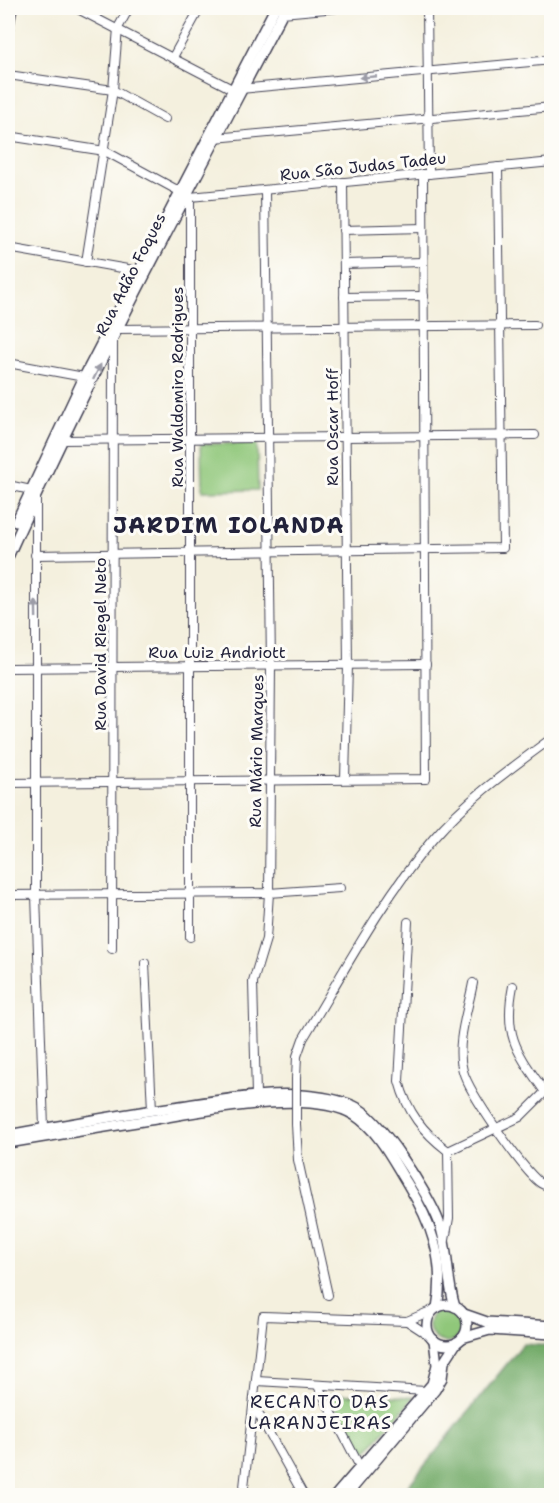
<svg xmlns="http://www.w3.org/2000/svg" width="559" height="1503" font-family="'Shantell Sans',sans-serif">
  <rect width="100%" height="100%" fill="#fdfcf7"/>
  <filter id="ink" filterUnits="userSpaceOnUse"><feTurbulence type="fractalNoise" baseFrequency=".0167" numOctaves="2"/><feDisplacementMap in="SourceGraphic" scale="12" xChannelSelector="R" yChannelSelector="G"/><feConvolveMatrix kernelMatrix="1 2 1 2 8 2 1 2 1" color-interpolation-filters="sRGB"/></filter>
  <filter id="wash" filterUnits="userSpaceOnUse"><feTurbulence type="fractalNoise" baseFrequency=".008" numOctaves="4" result="noise"/><feDisplacementMap in="SourceGraphic" scale="24" xChannelSelector="R" yChannelSelector="G"/><feGaussianBlur stdDeviation="1.35" result="paint"/><feColorMatrix in="noise" values="0 0 0 0 0 0 0 0 0 0 0 0 0 0 0 0 0 1.4 0 .05"/><feComposite in="paint" operator="in"/></filter>
  <g filter="url(#wash)">
    <rect width="100%" height="100%" fill="#f4f0de"/>
    <g fill="#90c77a" stroke="#59745a" stroke-width="1.5">
      <path d="M257,443l1,47 -56,1 -1,-47z"/>
      <circle cx="446" cy="1325" r="17"/>
      <path d="M329,1394l85,3 -51,59z"/>
    </g>
    <path fill="#74ac6a" stroke="#4b6752" stroke-width="1.5" d="M523,1344l28,2v149h-144l1,-9z"/>
  </g>
  <g filter="url(#ink)">
    <g fill="none" stroke-linecap="round" stroke-linejoin="round">
      <defs>
        <g id="minor">
          <path d="M76,8l156,81"/>
          <path d="M427,8l2,166"/>
          <path d="M282,13l55,-5"/>
          <path d="M8,34l5,-26"/>
          <path d="M173,57l27,-49"/>
          <path d="M8,75l105,15 52,29"/>
          <path d="M240,89l312,-29"/>
          <path d="M8,136l97,15 85,46 362,-35"/>
          <path d="M215,138l337,-31"/>
          <path d="M343,182l5,483 -3,114"/>
          <path d="M190,197v740"/>
          <path d="M343,230l80,-2"/>
          <path d="M8,248l131,23"/>
          <path d="M86,262l27,-172 5,-62 11,-20"/>
          <path d="M344,264l79,-2"/>
          <path d="M344,297l80,-1"/>
          <path d="M118,329l417,-4"/>
          <path d="M8,363l76,14"/>
          <path d="M63,440l472,-5"/>
          <path d="M8,485l23,5"/>
          <path d="M36,497v398l8,233"/>
          <path d="M35,555l468,-7 -5,-381"/>
          <path d="M8,668l418,-4"/>
          <path d="M8,783l418,-4 -3,-605"/>
          <path d="M8,895l261,-2 71,-5"/>
          <path d="M408,922l-9,159c8,31 24,51 49,70"/>
          <path d="M112,949l1,-610"/>
          <path d="M145,963l7,147"/>
          <path d="M473,983c-5,27 -18,61 -10,88 6,22 58,96 76,111 3,3 8,4 13,5"/>
          <path d="M513,986c-10,50 4,66 32,106"/>
          <path d="M296,1079l1,-23 6,-17c41,-68 79,-140 130,-200 34,-40 77,-70 119,-101"/>
          <path d="M256,1095l-3,-113 13,-43 3,-46 2,-227 -6,-476"/>
          <path d="M296,1124l2,36 30,135"/>
          <path d="M448,1151l72,-34 32,-32"/>
          <path d="M445,1240l4,-22 -1,-67"/>
          <path d="M407,1321l23,15"/>
          <path d="M257,1381l169,10"/>
          <path d="M318,1386l42,81"/>
          <path d="M254,1406l50,90"/>
          <path d="M243,1496l20,-180 144,5 26,-11"/>
        </g>
        <g id="major">
          <path d="M16,522l68,-145 191,-369"/>
          <path d="M8,557c84,-187 182,-368 277,-549"/>
          <path d="M8,1135c55,-10 110,-20 166,-28 54,-8 127,-23 180,-1 26,11 75,89 85,116 10,27 7,57 16,85"/>
          <path d="M8,1143c44,-7 90,-15 135,-22 51,-8 165,-34 211,-6 25,16 38,44 53,68 24,39 39,78 30,125"/>
          <circle cx="447" cy="1325" r="20"/>
          <path d="M464,1314l23,8 65,4"/>
          <path d="M462,1338l28,-8 62,4"/>
          <path d="M335,1496l97,-112 5,-19 -3,-25"/>
          <path d="M346,1496l89,-106 7,-12 2,-16 13,-20"/>
        </g>
      </defs>
      <use href="#minor" stroke="#424153" stroke-width="10"/>
      <use href="#major" stroke="#424153" stroke-width="12"/>
      <use href="#minor" stroke="#fff" stroke-width="8"/>
      <use href="#major" stroke="#fff" stroke-width="9"/>
      <defs>
        <path id="minor-bridge" d="M296,1124v-45"/>
      </defs>
      <use href="#minor-bridge" stroke="#424153" stroke-width="10" stroke-linecap="butt"/>
      <use href="#minor-bridge" stroke="#fff" stroke-width="8"/>
    </g>
    <defs><path id="oneway-solid" d="M-6-.8H1V-3.2L6.5 0L1 3.2V.8H-6Z" transform="scale(1.5)"/></defs>
    <g fill="#9c9ca7">
      <use href="#oneway-solid" transform="translate(368 77) rotate(175)"/>
      <use href="#oneway-solid" transform="translate(97 372) rotate(-64)"/>
      <use href="#oneway-solid" transform="translate(36 609) rotate(-91)"/>
    </g>
  </g>
  <g text-anchor="middle" stroke-width="6" stroke-linejoin="round" paint-order="stroke">
    <g font-size="16" fill="#22223b" stroke="#fdfcf7">
      <text transform="translate(363 166) rotate(-6)" y="6">Rua São Judas Tadeu</text>
      <text transform="translate(130 274) rotate(-63)" y="6">Rua Adão Foques</text>
      <text transform="translate(177 387) rotate(-90)" y="6">Rua Waldomiro Rodrigues</text>
      <text transform="translate(332 427) rotate(-90)" y="6">Rua Oscar Hoff</text>
      <text transform="translate(100 644) rotate(-90)" y="6">Rua David Riegel Neto</text>
      <text x="217" y="658">Rua Luiz Andriott</text>
      <text transform="translate(256 751) rotate(-89)" y="6">Rua Mário Marques</text>
    </g>
    <g font-size="18" letter-spacing="1.5" fill="#22223b" stroke="#fdfcf7">
      <text x="320" y="1408">RECANTO DAS<tspan x="320" dy="21">LARANJEIRAS</tspan></text>
    </g>
    <g font-size="22" font-weight="bold" letter-spacing="1.5" fill="#22223b" stroke="#fdfcf7">
      <text x="229" y="533">JARDIM IOLANDA</text>
    </g>
  </g>
  <rect width="559" height="1503" fill="none" stroke="#fdfcf7" stroke-width="30"/>
</svg>
